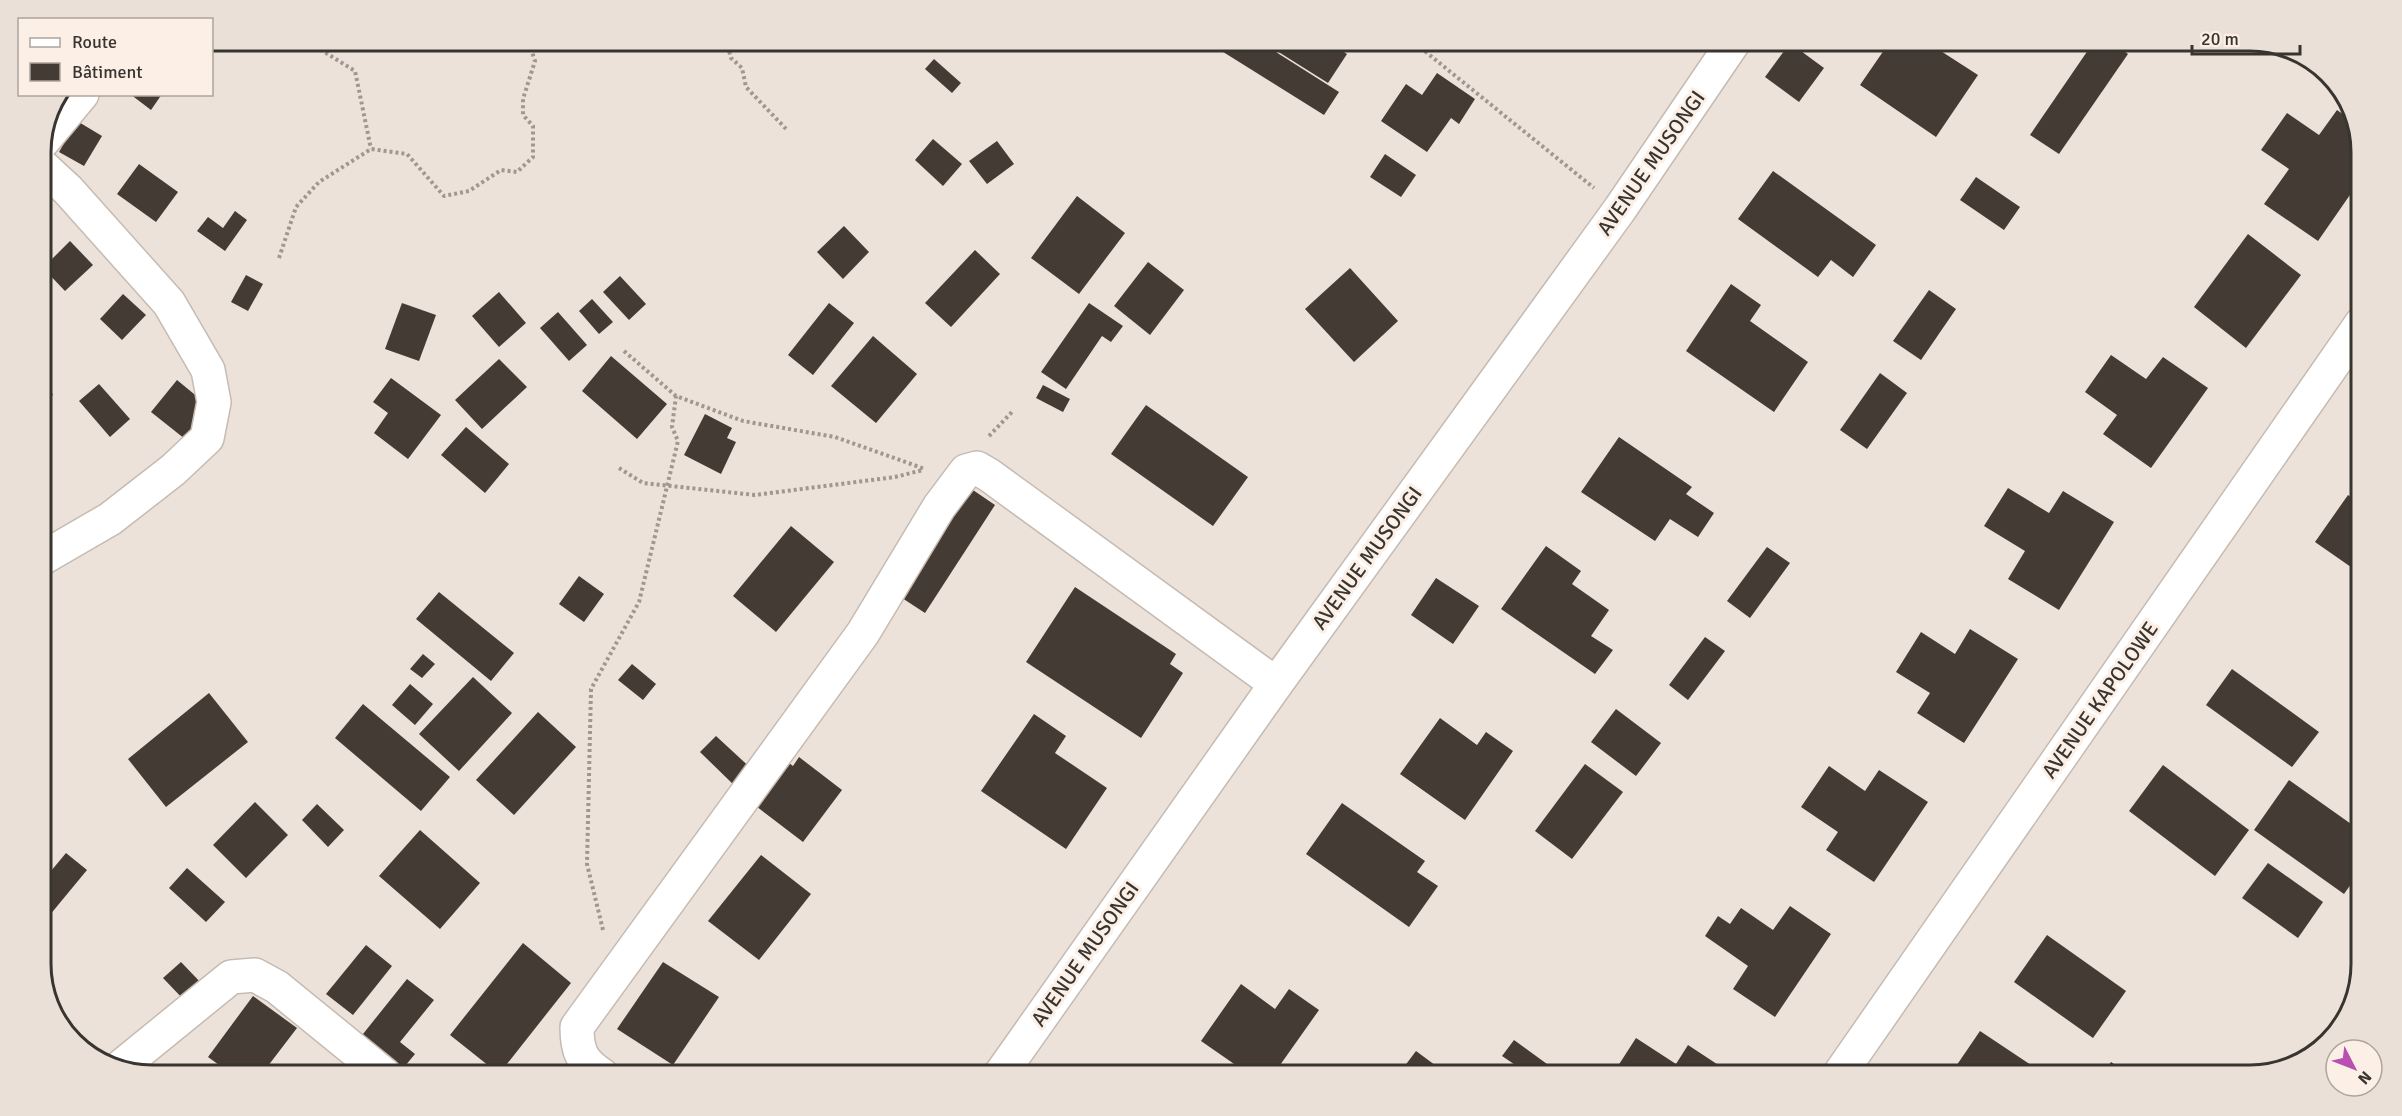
<svg xmlns="http://www.w3.org/2000/svg" width="2402" height="1116" font-family="Signika,sans-serif">
  <rect width="100%" height="100%" fill="#ede2d9"/>
  <g fill="#443b34">
    <path d="M1127,40h20l-6,10z"/>
    <path d="M1204,40h53l82,52 -15,23z"/>
    <path d="M1284,40h41l22,14 -19,29 -51,-32z"/>
    <path d="M1891,40h46l-4,6 45,29 -42,62 -76,-52z"/>
    <path d="M2095,40h14l19,14 -69,100 -29,-19z"/>
    <path d="M1790,43l34,25 -25,34 -34,-25z"/>
    <path d="M934,59l27,24 -9,10 -27,-24z"/>
    <path d="M1437,73l38,26 -16,25 -8,-6 -24,34 -46,-31 25,-37 16,11z"/>
    <path d="M130,94h32l-11,16z"/>
    <path d="M2337,110l16,11 8,24v34l-43,62 -54,-37 25,-35 -28,-19 26,-37 32,22z"/>
    <path d="M77,121l25,15 -18,30 -25,-14z"/>
    <path d="M933,139l29,25 -19,22 -28,-26z"/>
    <path d="M997,141l17,23 -27,20 -18,-23z"/>
    <path d="M1385,154l31,21 -15,22 -31,-20z"/>
    <path d="M139,164l39,28 -22,30 -39,-28z"/>
    <path d="M1773,171l103,74 -23,32 -22,-17 -13,17 -80,-58z"/>
    <path d="M1976,177l44,30 -16,23 -44,-30z"/>
    <path d="M1077,196l48,37 -46,61 -48,-36z"/>
    <path d="M235,211l12,9 -22,31 -28,-20 11,-14 15,11z"/>
    <path d="M844,226l25,26 -26,27 -26,-27z"/>
    <path d="M2248,234l53,41 -55,73 -52,-41z"/>
    <path d="M70,241l23,24 -28,26 -22,-23z"/>
    <path d="M975,250l25,24 -49,53 -26,-24z"/>
    <path d="M1148,262l36,28 -34,45 -36,-29z"/>
    <path d="M1350,268l48,53 -44,41 -49,-53z"/>
    <path d="M246,275l17,9 -15,27 -17,-9z"/>
    <path d="M620,276l26,28 -17,16 -26,-28z"/>
    <path d="M1731,284l30,21 -11,16 58,41 -34,50 -88,-61z"/>
    <path d="M1929,290l27,19 -35,51 -28,-19z"/>
    <path d="M499,292l27,31 -27,24 -27,-31z"/>
    <path d="M123,294l23,21 -24,25 -22,-21z"/>
    <path d="M592,299l21,23 -14,12 -20,-23z"/>
    <path d="M402,303l34,12 -17,46 -34,-12z"/>
    <path d="M829,303l25,20 -41,52 -25,-20z"/>
    <path d="M1089,303l34,23 -12,16 -9,-6 -36,53 -25,-17z"/>
    <path d="M558,312l29,33 -18,16 -29,-33z"/>
    <path d="M873,336l44,38 -41,49 -45,-37z"/>
    <path d="M2111,355l35,24 17,-22 45,31 -57,80 -48,-34 14,-19 -32,-23z"/>
    <path d="M611,356l56,48 -30,35 -55,-48z"/>
    <path d="M499,359l28,28 -45,42 -27,-29z"/>
    <path d="M1880,373l27,20 -40,56 -27,-19z"/>
    <path d="M41,376l12,19 -12,8z"/>
    <path d="M391,378l50,37 -33,44 -34,-26 14,-20 -15,-11z"/>
    <path d="M177,380l34,28 -26,31 -34,-27z"/>
    <path d="M99,384l31,35 -20,18 -31,-36z"/>
    <path d="M1043,385l27,14 -7,13 -27,-14z"/>
    <path d="M1146,405l102,72 -35,49 -102,-72z"/>
    <path d="M705,414l27,14 -5,10 9,4 -15,32 -37,-19z"/>
    <path d="M466,427l43,37 -24,29 -44,-38z"/>
    <path d="M1619,437l73,50 -6,7 28,19 -16,24 -28,-18 -15,22 -74,-49z"/>
    <path d="M970,488l25,17 -70,108 -26,-17z"/>
    <path d="M2008,488l41,25 14,-22 51,31 -55,88 -51,-31 17,-28 -41,-25z"/>
    <path d="M2348,495l13,10v69l-46,-32z"/>
    <path d="M791,526l43,36 -58,70 -43,-36z"/>
    <path d="M1546,546l35,25 -9,13 37,26 -18,26 22,14 -18,24 -94,-65z"/>
    <path d="M1767,547l23,16 -40,55 -23,-17z"/>
    <path d="M579,576l25,18 -20,28 -25,-18z"/>
    <path d="M1436,578l43,28 -26,38 -42,-29z"/>
    <path d="M1075,587l101,67 -6,10 13,9 -42,65 -115,-76z"/>
    <path d="M439,592l75,61 -23,28 -75,-62z"/>
    <path d="M1970,629l48,30 -54,84 -47,-30 13,-20 -34,-21 25,-40 34,22z"/>
    <path d="M1705,637l20,14 -37,49 -19,-15z"/>
    <path d="M423,654l12,10 -13,14 -12,-9z"/>
    <path d="M632,664l24,20 -13,16 -25,-20z"/>
    <path d="M2232,669l87,63 -27,35 -86,-62z"/>
    <path d="M473,677l39,36 -53,58 -40,-37z"/>
    <path d="M410,684l23,20 -18,21 -23,-20z"/>
    <path d="M209,693l39,49 -82,65 -38,-48z"/>
    <path d="M363,704l87,73 -29,34 -86,-73z"/>
    <path d="M1616,709l45,34 -25,33 -45,-34z"/>
    <path d="M538,712l38,35 -62,68 -38,-35z"/>
    <path d="M1034,714l32,22 -11,17 52,35 -41,61 -85,-58z"/>
    <path d="M1440,718l37,27 9,-13 27,19 -48,69 -65,-46z"/>
    <path d="M716,736l39,36 -17,17 -38,-37z"/>
    <path d="M799,757l43,33 -39,52 -51,-39 33,-43 8,6z"/>
    <path d="M1585,764l38,28 -51,67 -37,-28z"/>
    <path d="M2163,765l86,65 -34,46 -86,-65z"/>
    <path d="M1829,766l36,25 14,-21 49,32 -54,80 -48,-32 12,-18 -37,-25z"/>
    <path d="M2289,780l72,51v39l-17,24 -90,-64z"/>
    <path d="M255,802l33,33 -42,43 -33,-33z"/>
    <path d="M1342,803l83,58 -8,11 21,14 -29,41 -103,-73z"/>
    <path d="M317,804l27,26 -16,17 -26,-27z"/>
    <path d="M420,830l60,53 -40,46 -61,-53z"/>
    <path d="M66,853l21,17 -38,46 -8,-6v-27z"/>
    <path d="M761,855l50,39 -52,66 -51,-39z"/>
    <path d="M2268,863l55,39 -25,36 -56,-40z"/>
    <path d="M187,868l38,34 -19,20 -37,-34z"/>
    <path d="M1790,906l41,28 -56,83 -42,-28 15,-23 -43,-30 13,-20 12,8 11,-16 32,22z"/>
    <path d="M2047,935l79,56 -33,47 -79,-56z"/>
    <path d="M523,943l48,40 -72,91 -49,-39z"/>
    <path d="M366,945l26,21 -39,49 -27,-21z"/>
    <path d="M181,962l22,23 -17,17 -23,-24z"/>
    <path d="M663,962l56,35 -46,68 -56,-36z"/>
    <path d="M407,979l27,21 -34,42 15,12 -15,18 -41,-33z"/>
    <path d="M1241,984l34,25 14,-20 30,21 -46,65h-23l-49,-34z"/>
    <path d="M253,996l44,32 -36,47h-28l-25,-18z"/>
    <path d="M1980,1031l66,44h-96z"/>
    <path d="M1636,1038l40,26 12,-19 44,29 -1,1h-105l-10,-6z"/>
    <path d="M1514,1040l33,24 -8,11h-9l-28,-19z"/>
    <path d="M1416,1051l27,20 -4,4h-41z"/>
    <path d="M2111,1062l19,13h-28z"/>
  </g>
  <g fill="none" stroke-linecap="round" stroke-linejoin="round">
    <defs>
      <g id="street">
        <path d="M43,141l39,-47"/>
        <path d="M41,165l27,25 101,113 39,67 6,32 -7,36 -34,32 -63,49 -69,40"/>
        <path d="M118,1069l113,-92 24,-2 22,12 108,88"/>
        <path d="M602,1075c-20,-13 -25,-23 -25,-48l286,-394 76,-126 27,-36 11,-3 12,7 287,209"/>
        <path d="M1000,1075l276,-391 344,-475 115,-169"/>
        <path d="M1839,1075l522,-751"/>
      </g>
    </defs>
    <use href="#street" stroke="#c6bbb2" stroke-width="36"/>
    <g stroke="#9f9790" stroke-width="4" stroke-dasharray="3 3" stroke-linecap="butt">
      <path d="M305,40l50,31 16,78"/>
      <path d="M726,40l5,18 11,10 4,19 42,44"/>
      <path d="M1411,40l183,148"/>
      <path d="M279,258l17,-51 23,-25 52,-33 36,5 37,42 25,-5 32,-21 16,2 16,-15v-31l-10,-11v-16l12,-38 -7,-21"/>
      <path d="M624,351l52,45 67,25 92,16 90,32"/>
      <path d="M989,436l23,-24"/>
      <path d="M619,468l24,15 112,12 140,-18 28,-7"/>
      <path d="M603,930l-16,-66 4,-175 48,-87 39,-161 -6,-14 4,-31"/>
      <path d="M541,1075l8,-6"/>
    </g>
    <use href="#street" stroke="#fff" stroke-width="33"/>
  </g>
  <g text-anchor="middle" stroke-width="6" stroke-linejoin="round" paint-order="stroke">
    <g font-size="21" fill="#383430" stroke="#fbefe6">
      <text transform="translate(1651 163) rotate(-55)" y="7">AVENUE MUSONGI</text>
      <text transform="translate(1367 558) rotate(-54)" y="7">AVENUE MUSONGI</text>
      <text transform="translate(2100 700) rotate(-55)" y="7">AVENUE KAPOLOWE</text>
      <text transform="translate(1085 954) rotate(-55)" y="7">AVENUE MUSONGI</text>
    </g>
  </g>
  <path d="M0 0H2402V1116H0ZM152 51H2250A101 101 0 0 1 2351 152V964A101 101 0 0 1 2250 1065H152A101 101 0 0 1 51 964V152A101 101 0 0 1 152 51Z" fill="#ebe0d7" fill-rule="evenodd"/>
  <path fill="none" stroke="#383430" stroke-width="3" d="M152 51H2250A101 101 0 0 1 2351 152V964A101 101 0 0 1 2250 1065H152A101 101 0 0 1 51 964V152A101 101 0 0 1 152 51Z"/>
  <rect x="18" y="18" width="195" height="78" fill="#fbefe6" stroke="#ada49d" stroke-width="1.5"/>
  <rect x="30" y="38" width="30" height="9" fill="#ffffff" stroke="#ada49d" stroke-width="1.5"/>
  <text x="72" y="48" font-size="18" fill="#383430">Route</text>
  <rect x="30" y="63" width="30" height="18" fill="#443b34" stroke="#ada49d" stroke-width="1.5"/>
  <text x="72" y="78" font-size="18" fill="#383430">Bâtiment</text>
  <g transform="translate(2354 1068) rotate(132)"><circle r="28" fill="#fbefe6" stroke="#ada49d" stroke-width="1.5"/>
  <path d="M0-4.5L10 22L0 15L-10 22Z" fill="#b84fb1"/>
  <text y="-9" font-size="16" font-weight="bold" text-anchor="middle" fill="#383430">N</text>
  </g>
  <path d="M2192 45v9h108v-9" fill="none" stroke="#383430" stroke-width="3"/>
  <text x="2201" y="45" font-size="18" fill="#383430" stroke="#fbefe6" stroke-width="4.5" paint-order="stroke">20 m</text>
</svg>
